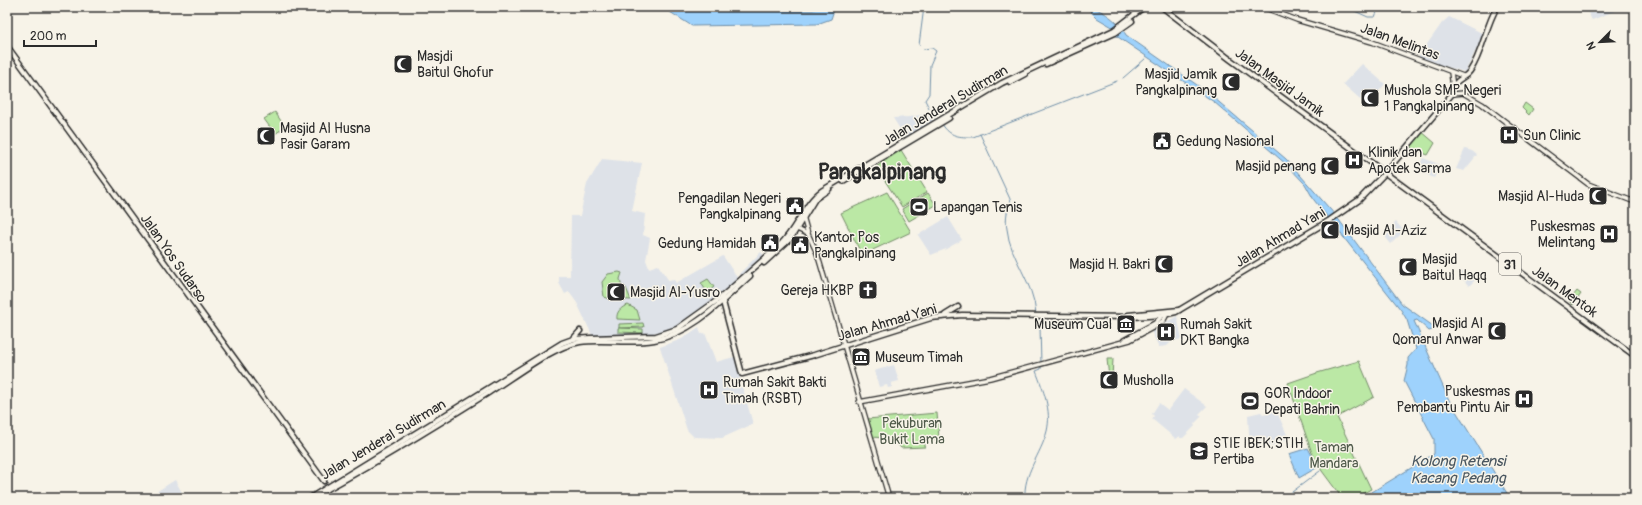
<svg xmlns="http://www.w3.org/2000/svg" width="1642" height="505" font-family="Pangolin,sans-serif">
  <rect width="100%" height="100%" fill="#f7f3e8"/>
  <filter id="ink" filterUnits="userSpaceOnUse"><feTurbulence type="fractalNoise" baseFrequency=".025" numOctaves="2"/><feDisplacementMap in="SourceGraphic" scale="8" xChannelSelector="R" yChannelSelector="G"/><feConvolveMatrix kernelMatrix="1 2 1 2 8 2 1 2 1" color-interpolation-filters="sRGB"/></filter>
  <g filter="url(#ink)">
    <g fill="#dee2e8">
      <path d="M1585,7h32l1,1 -1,2 -25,10z"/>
      <path d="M1449,17l35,17 -19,38 -31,-9 -1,-2 -1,3 -14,-7 24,-34z"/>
      <path d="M1362,64l23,20 -18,21 -24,-21z"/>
      <path d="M926,114l5,2 3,5 -29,16 -12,-19 17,-1z"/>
      <path d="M1465,149l7,2 5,4 -13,16 -8,-2z"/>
      <path d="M1423,158l18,7 -7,13 -17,-8z"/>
      <path d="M602,159l40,4 -10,48 13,3 -2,21 7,3 -4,22 3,8 9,-3 11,16 5,-1 2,3 47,-27 15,23 -57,46 -11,4 -26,6h-52l-15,-32 -8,-11 -4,2 -6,-11v-7h11l1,-60h9l7,-32z"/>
      <path d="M948,217l14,23 -16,9 -15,6 -13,-20z"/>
      <path d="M1396,222l8,9 -13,13 -8,-10z"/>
      <path d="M761,252l4,5 -23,23 -3,-6z"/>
      <path d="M1461,271l14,9 -6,6 -11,-12z"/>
      <path d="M1177,316l5,23 -10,2 -5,5 -8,1 -8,-16z"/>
      <path d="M699,327l2,7 4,-1 11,29 18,-5 19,67 -31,14 -28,-1 -7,-7 -27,-83 22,-8z"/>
      <path d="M894,365l5,16 -8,2 1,4 -4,1 -1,-3 -8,2 -5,-16z"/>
      <path d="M1184,389l23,17 -8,8 3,2 -8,8 1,2 -12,12h-3v-2l-4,3 -24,-20 2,-3 -2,-2 7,-11 9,7z"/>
      <path d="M1276,410l13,29 -18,7 -14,-3 -4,1 -4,-10 -1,-19 13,-3 3,3z"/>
      <path d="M175,480l10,18h-36l-1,-1z"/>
    </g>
    <g fill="#bbe8a5" stroke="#738a68">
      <path d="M1525,103l8,6 -4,6 -7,-7z"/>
      <path d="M275,112l10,15 -10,7 -11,-15z"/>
      <path d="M1421,131l14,12 -7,12 -18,-7z"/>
      <path d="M901,150l26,42 -25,15 -26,-40z"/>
      <path d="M887,192l24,40 -49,23 -21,-42z"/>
      <path d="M928,193l8,12 -27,16 -7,-12z"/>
      <path d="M619,272l3,1 -2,6 2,10 4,-1 5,12 -20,-1 -7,-2 -2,-15 6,-8z"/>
      <path d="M708,279l6,8 -7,5 -6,-9z"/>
      <path d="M1577,291l4,3 -8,11 -4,-4z"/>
      <path d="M628,305l9,5 3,10 -23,-1c-1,-7 4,-12 11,-14z"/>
      <path d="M643,323l1,4 -25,1v-4z"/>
      <path d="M618,328l25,1v4l-25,-1z"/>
      <path d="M1107,359h6l-1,19h-3z"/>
      <path d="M1359,361l15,36 -37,20 34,72 -16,9h-13l-20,-27 -10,-18 -24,-70 29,-10z"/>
      <path d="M937,413l2,26 -14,3v5l-24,1 -9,-9 -19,-2 -6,-18z"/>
    </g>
    <g fill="#9ed2fc" stroke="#708fa8">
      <path d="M662,7h65l8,3h78l6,-3h16l-4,12 -14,5 -125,2z"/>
      <path d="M1086,7c15,0 34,16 40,28l81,57 79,67 50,57 66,88 31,22 2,3 -6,2 -12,-11 -3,1 35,79 61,98h-148l72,-44v-15l-30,-58 4,-16v-7l8,-9 -9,-29 -6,-10 -87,-110 -9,-16 -18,-19 -73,-63 -99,-67 1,-5 -2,-2 -17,-10z"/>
      <path d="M1308,448l10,19 -19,11 -10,-24z"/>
    </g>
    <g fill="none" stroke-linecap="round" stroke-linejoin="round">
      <g stroke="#708fa8" stroke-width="1">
        <path d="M924,7l-5,38 4,4 9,-1 4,3 -6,14 -1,29 -4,6 4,8"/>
        <path d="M1346,7l22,10h7l4,-10"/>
        <path d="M1123,78l22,-19"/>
        <path d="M942,124c8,13 17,13 31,13l144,-56"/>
        <path d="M980,134l30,65c2,6 -2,9 -3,14 -1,5 -1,11 0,16 3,30 27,53 29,85"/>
        <path d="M1038,318l2,9 1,36"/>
        <path d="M1025,498c-2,-25 16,-43 22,-67 5,-21 -4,-41 -11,-60l5,-2v-3"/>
        <path d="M1284,498l36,-27"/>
      </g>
      <defs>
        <g id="secondary">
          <path d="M1263,7l34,13 75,22 91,34"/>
          <path d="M1451,72l2,16"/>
          <path d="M1452,94l11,-1 19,11 106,80 47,18"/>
          <path d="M803,216l5,18 9,19 72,245"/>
          <path d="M797,229l11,5"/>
          <path d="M1124,340l31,-17 9,-9"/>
          <path d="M859,402l131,-24 140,-38 26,-14 8,-6 4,-8"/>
        </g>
        <g id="primary">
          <path d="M722,298l20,76 72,-19 117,-37 31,-3 170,2 31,-2 13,-3 154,-92 29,-20 26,-27 67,-79c1,-16 12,-14 18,-23 13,-19 15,-44 27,-64"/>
          <path d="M945,315l13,-8"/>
          <path d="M1128,315l51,-5"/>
        </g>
        <g id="trunk">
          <path d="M1162,7l69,53 404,296"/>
          <path d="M7,46l317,435"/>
          <path d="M1046,64l69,-31 17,-12"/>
          <path d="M1010,82l15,-8"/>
          <path d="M843,181l106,-63"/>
          <path d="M764,263l27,-25 24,-39 14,-10"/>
          <path d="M573,339l7,-8"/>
          <path d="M324,491c55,-30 110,-64 164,-98 26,-16 63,-46 92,-51 25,-3 50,2 74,-2 38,-6 69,-40 96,-64"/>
          <path d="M310,498l252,-155 11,-4 17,-1 66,-2 21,-7 42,-30 62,-55c16,-16 23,-41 42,-54l179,-107 112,-53 30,-23"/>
        </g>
      </defs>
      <use href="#secondary" stroke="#2b2b2b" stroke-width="6"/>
      <use href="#primary" stroke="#2b2b2b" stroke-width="7"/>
      <use href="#trunk" stroke="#2b2b2b" stroke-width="7"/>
      <use href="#secondary" stroke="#f7f3e8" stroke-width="3.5"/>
      <use href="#primary" stroke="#f7f3e8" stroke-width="4"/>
      <use href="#trunk" stroke="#f7f3e8" stroke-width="4"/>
    </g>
  </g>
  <defs>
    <symbol id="mosque-square" viewBox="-11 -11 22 22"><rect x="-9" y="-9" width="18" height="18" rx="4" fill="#2b2b2b" stroke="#f7f3e8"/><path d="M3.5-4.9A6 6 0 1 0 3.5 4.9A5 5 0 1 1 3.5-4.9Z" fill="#fff"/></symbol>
    <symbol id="hospital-square" viewBox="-11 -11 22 22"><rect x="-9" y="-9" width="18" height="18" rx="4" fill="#2b2b2b" stroke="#f7f3e8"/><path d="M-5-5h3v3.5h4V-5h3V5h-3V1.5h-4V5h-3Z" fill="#fff"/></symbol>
    <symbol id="civic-square" viewBox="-11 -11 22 22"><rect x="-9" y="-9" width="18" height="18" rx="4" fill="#2b2b2b" stroke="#f7f3e8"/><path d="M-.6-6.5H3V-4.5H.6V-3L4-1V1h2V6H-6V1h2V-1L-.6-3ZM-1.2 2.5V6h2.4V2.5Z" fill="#fff"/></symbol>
    <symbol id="stadium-square" viewBox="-11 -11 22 22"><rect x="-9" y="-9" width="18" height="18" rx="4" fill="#2b2b2b" stroke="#f7f3e8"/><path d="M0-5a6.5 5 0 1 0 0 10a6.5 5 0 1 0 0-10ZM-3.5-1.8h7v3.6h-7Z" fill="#fff"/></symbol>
    <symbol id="church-square" viewBox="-11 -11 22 22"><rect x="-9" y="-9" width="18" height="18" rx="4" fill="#2b2b2b" stroke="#f7f3e8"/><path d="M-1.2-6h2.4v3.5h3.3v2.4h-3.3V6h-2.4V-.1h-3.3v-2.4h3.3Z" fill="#fff"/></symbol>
    <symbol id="museum-square" viewBox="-11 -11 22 22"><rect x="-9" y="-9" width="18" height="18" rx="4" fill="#2b2b2b" stroke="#f7f3e8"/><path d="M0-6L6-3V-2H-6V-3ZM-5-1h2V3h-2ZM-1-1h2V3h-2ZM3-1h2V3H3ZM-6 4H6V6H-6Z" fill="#fff"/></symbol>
    <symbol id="university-square" viewBox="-11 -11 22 22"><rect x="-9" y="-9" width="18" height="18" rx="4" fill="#2b2b2b" stroke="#f7f3e8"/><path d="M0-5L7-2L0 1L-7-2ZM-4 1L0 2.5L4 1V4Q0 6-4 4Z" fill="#fff"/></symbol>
  </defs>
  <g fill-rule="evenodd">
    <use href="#mosque-square" x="392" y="53" width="22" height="22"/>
    <use href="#mosque-square" x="1220" y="71" width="22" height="22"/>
    <use href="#mosque-square" x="1359" y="87" width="22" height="22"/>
    <use href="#hospital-square" x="1498" y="124" width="22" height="22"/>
    <use href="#mosque-square" x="255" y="125" width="22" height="22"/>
    <use href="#civic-square" x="1151" y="130" width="22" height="22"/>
    <use href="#hospital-square" x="1343" y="149" width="22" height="22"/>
    <use href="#mosque-square" x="1319" y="155" width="22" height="22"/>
    <use href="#mosque-square" x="1587" y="185" width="22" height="22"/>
    <use href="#civic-square" x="784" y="195" width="22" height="22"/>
    <use href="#stadium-square" x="908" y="196" width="22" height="22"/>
    <use href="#mosque-square" x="1319" y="219" width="22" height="22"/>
    <use href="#hospital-square" x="1598" y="223" width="22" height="22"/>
    <use href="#civic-square" x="759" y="232" width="22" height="22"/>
    <use href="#civic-square" x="789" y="234" width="22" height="22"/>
    <use href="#mosque-square" x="1153" y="253" width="22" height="22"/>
    <use href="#mosque-square" x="1397" y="256" width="22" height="22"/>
    <use href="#church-square" x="857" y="279" width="22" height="22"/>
    <use href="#mosque-square" x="605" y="281" width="22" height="22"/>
    <use href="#museum-square" x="1115" y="313" width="22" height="22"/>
    <use href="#mosque-square" x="1486" y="320" width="22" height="22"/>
    <use href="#hospital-square" x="1155" y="321" width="22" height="22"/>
    <use href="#museum-square" x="850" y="346" width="22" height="22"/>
    <use href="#mosque-square" x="1098" y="369" width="22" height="22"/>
    <use href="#hospital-square" x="698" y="379" width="22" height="22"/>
    <use href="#hospital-square" x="1513" y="388" width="22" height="22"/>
    <use href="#stadium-square" x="1239" y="390" width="22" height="22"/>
    <use href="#university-square" x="1188" y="440" width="22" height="22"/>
  </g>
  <g text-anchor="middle" stroke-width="3" stroke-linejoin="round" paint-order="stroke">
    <rect fill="#f7f3e8" stroke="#686764" stroke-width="1" x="1499" y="253" width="22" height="22" rx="3"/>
    <g font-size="13" font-weight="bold" fill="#2b2b2b">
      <text x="1510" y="269">31</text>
    </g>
    <g font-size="14" fill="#2b2b2b" stroke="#f7f3e8">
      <text transform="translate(1400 41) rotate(20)" y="5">Jalan Melintas</text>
      <text transform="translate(1280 82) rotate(36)" y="5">Jalan Masjid Jamik</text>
      <text transform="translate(945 105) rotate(-31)" y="5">Jalan Jenderal Sudirman</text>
      <text transform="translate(1280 237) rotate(-31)" y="5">Jalan Ahmad Yani</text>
      <text transform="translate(174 258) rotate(55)" y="5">Jalan Yos Sudarso</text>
      <text transform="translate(1565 291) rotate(36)" y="5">Jalan Mentok</text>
      <text transform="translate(887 322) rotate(-16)" y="5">Jalan Ahmad Yani</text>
      <text transform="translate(383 439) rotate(-31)" y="5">Jalan Jenderal Sudirman</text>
    </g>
    <g font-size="14" fill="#2b2b2b" stroke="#f7f3e8" text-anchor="start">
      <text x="417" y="61">Masjdi<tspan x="417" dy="16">Baitul Ghofur</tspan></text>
      <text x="1217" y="79" text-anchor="end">Masjid Jamik<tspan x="1217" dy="16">Pangkalpinang</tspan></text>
      <text x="1384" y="95">Mushola SMP Negeri<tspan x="1384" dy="16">1 Pangkalpinang</tspan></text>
      <text x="280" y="133">Masjid Al Husna<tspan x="280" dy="16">Pasir Garam</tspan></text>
      <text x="1523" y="140">Sun Clinic</text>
      <text x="1176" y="146">Gedung Nasional</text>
      <text x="1368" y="157">Klinik dan<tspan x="1368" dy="16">Apotek Sarma</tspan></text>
      <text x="1316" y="171" text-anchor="end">Masjid penang</text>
      <text x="1584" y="201" text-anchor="end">Masjid Al-Huda</text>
      <text x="781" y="203" text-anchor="end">Pengadilan Negeri<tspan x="781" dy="16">Pangkalpinang</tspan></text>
      <text x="933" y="212">Lapangan Tenis</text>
      <text x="1595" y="231" text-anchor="end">Puskesmas<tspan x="1595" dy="16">Melintang</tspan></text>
      <text x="1344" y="235">Masjid Al-Aziz</text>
      <text x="814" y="242">Kantor Pos<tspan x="814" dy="16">Pangkalpinang</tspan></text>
      <text x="756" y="248" text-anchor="end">Gedung Hamidah</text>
      <text x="1422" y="264">Masjid<tspan x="1422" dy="16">Baitul Haqq</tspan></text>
      <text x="1150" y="269" text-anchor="end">Masjid H. Bakri</text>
      <text x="854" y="295" text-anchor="end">Gereja HKBP</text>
      <text x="630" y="297">Masjid Al-Yusro</text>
      <text x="1483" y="328" text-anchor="end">Masjid Al<tspan x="1483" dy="16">Qomarul Anwar</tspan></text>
      <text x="1112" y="329" text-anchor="end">Museum Cual</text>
      <text x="1180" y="329">Rumah Sakit<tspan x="1180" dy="16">DKT Bangka</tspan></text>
      <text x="875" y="362">Museum Timah</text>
      <text x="1123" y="385">Musholla</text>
      <text x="723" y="387">Rumah Sakit Bakti<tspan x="723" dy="16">Timah (RSBT)</tspan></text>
      <text x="1510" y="396" text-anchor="end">Puskesmas<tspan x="1510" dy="16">Pembantu Pintu Air</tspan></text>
      <text x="1264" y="398">GOR Indoor<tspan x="1264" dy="16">Depati Bahrin</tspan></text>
      <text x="1213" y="448">STIE IBEK;STIH<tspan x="1213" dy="16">Pertiba</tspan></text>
    </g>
    <g font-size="14" fill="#4f5a4a" stroke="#f7f3e8">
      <text x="912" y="428">Pekuburan<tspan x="912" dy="16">Bukit Lama</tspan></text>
      <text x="1334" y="452">Taman<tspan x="1334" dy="16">Mandara</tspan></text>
    </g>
    <g font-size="15" font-style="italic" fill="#48555f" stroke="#f7f3e8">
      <text x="1458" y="466">Kolong Retensi<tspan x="1458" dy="17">Kacang Pedang</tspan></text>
    </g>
    <g font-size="22" font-weight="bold" fill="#2b2b2b" stroke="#f7f3e8">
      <text x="882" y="179">Pangkalpinang</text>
    </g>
  </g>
  <rect width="1642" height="505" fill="none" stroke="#f7f3e8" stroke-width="24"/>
  <rect x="12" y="12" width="1618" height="481" fill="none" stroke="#2b2b2b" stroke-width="1.5" filter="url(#ink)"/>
  <g transform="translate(1600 42) rotate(246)" stroke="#f7f3e8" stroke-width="3" paint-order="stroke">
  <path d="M0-3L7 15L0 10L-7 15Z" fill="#2b2b2b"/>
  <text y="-6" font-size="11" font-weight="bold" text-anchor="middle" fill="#2b2b2b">N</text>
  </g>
  <path d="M24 40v6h72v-6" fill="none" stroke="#2b2b2b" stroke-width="2"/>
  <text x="30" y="40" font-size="12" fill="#2b2b2b" stroke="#f7f3e8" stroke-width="3" paint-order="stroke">200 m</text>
</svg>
